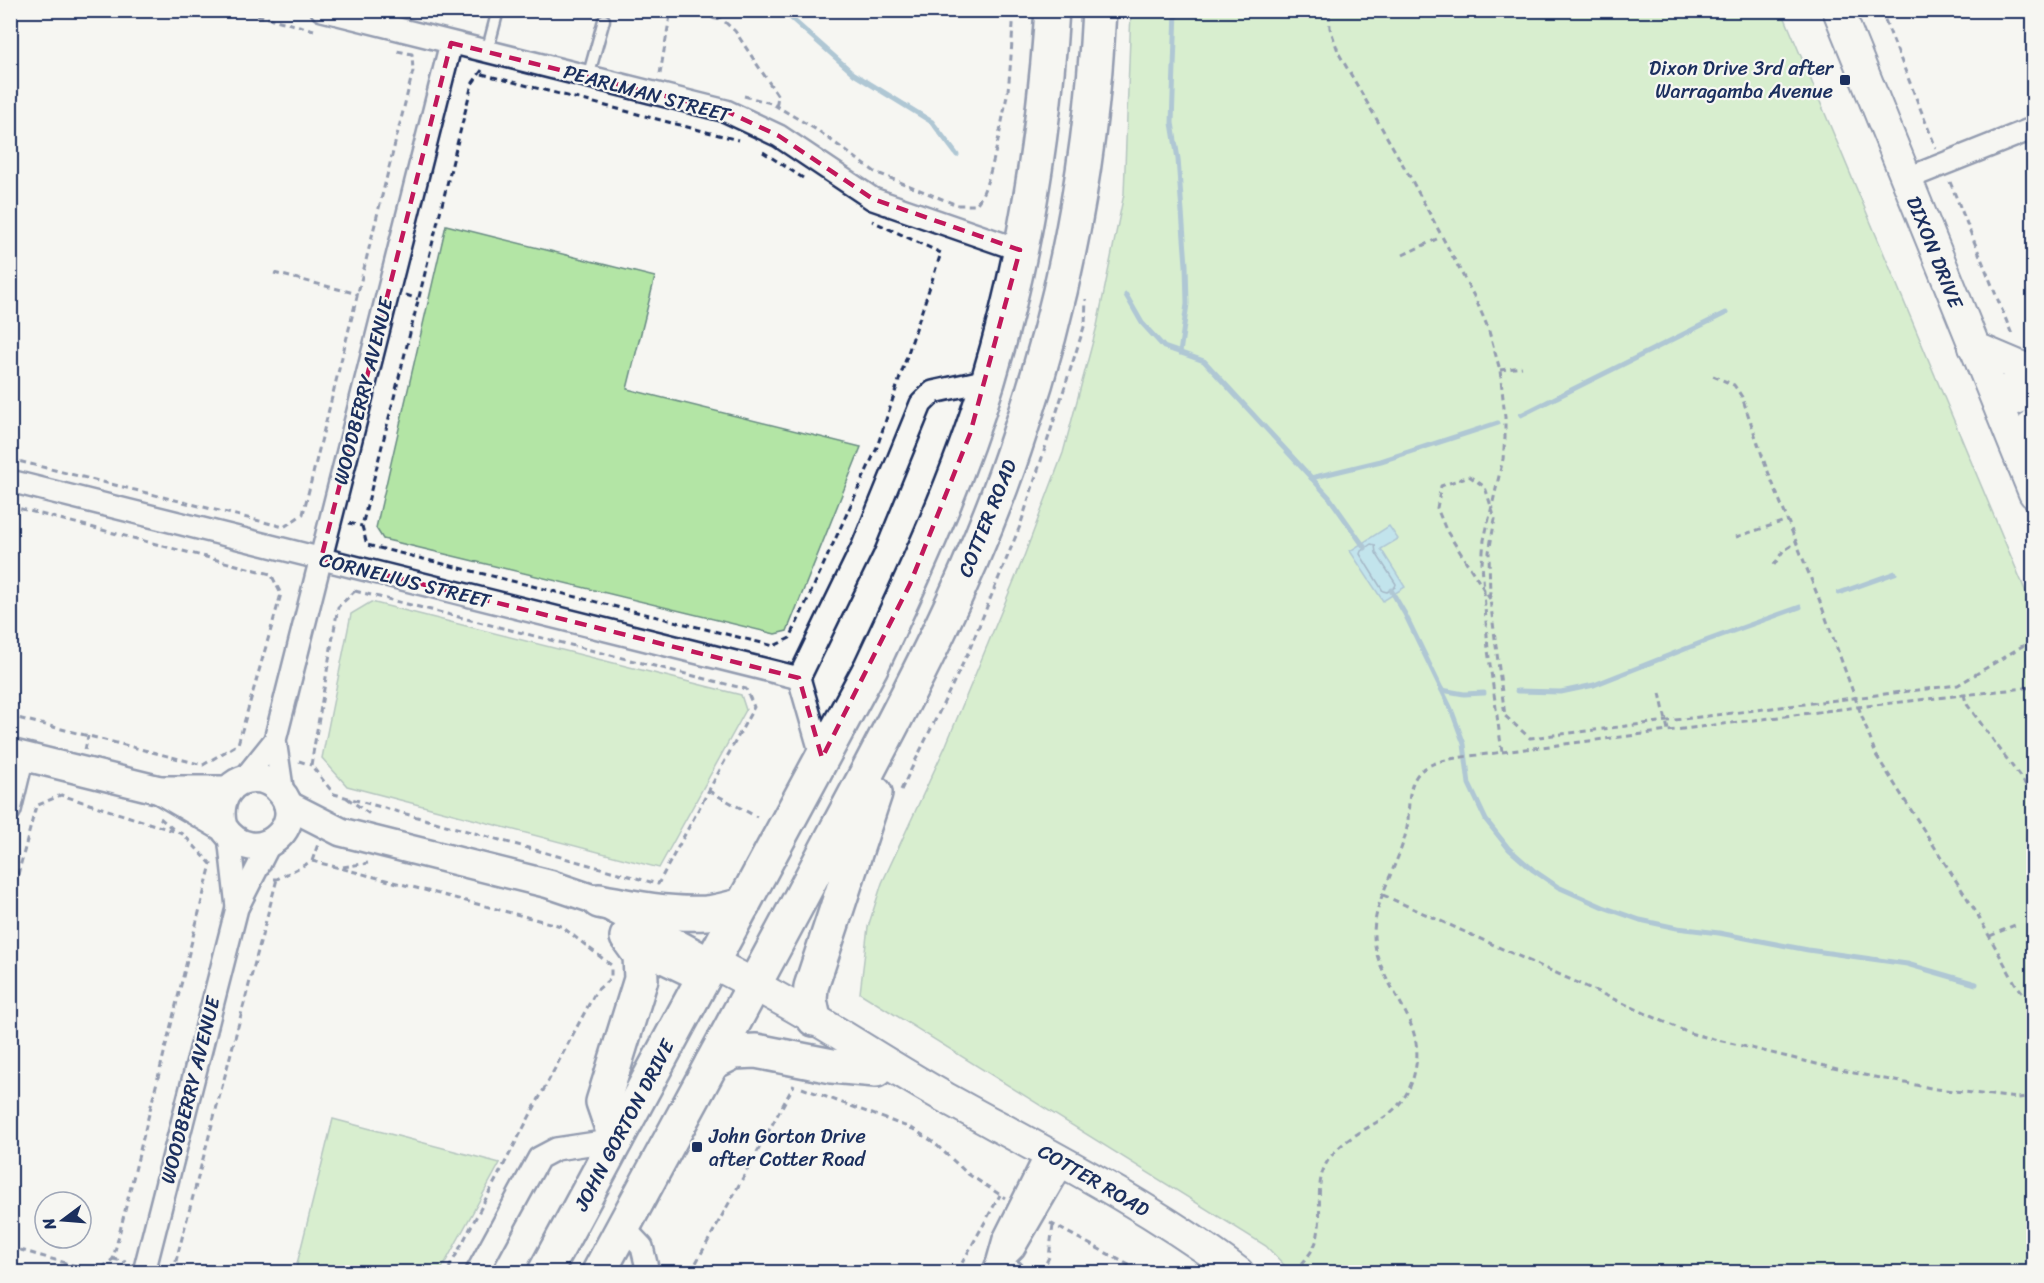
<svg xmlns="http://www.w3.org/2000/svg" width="2044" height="1283" font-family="Sriracha,sans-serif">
  <rect width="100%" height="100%" fill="#f6f6f2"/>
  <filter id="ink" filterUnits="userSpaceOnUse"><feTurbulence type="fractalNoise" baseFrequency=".0167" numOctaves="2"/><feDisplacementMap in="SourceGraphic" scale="12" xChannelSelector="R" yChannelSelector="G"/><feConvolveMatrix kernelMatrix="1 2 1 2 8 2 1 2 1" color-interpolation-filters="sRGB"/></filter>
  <g filter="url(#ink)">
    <g fill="#b3e5a5" stroke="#678a82" stroke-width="1.5">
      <path d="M1131,11h651l251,598v663h-742l-25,-26 -406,-253 8,-66 14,-44 64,-138 77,-186 40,-106 34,-127 27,-132z"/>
      <path d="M446,225l209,52 -28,112 234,58 -74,184 -12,3 -392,-95 -7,-11z"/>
      <path d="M371,602l370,93 5,15 -87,158 -312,-82 -25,-28 29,-144z"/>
      <path d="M333,1119l167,44 -60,109h-145z"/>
    </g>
    <path fill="#84cee5" stroke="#5a8eaf" stroke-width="1.5" d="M1389,526l9,13 -17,10 24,38 -22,14 -33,-50z"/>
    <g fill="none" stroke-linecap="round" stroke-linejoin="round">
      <path stroke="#456f94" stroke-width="1.5" d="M1371,544l4,1 1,8 20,31 -1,3 -8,5 -4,-1 -23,-37 1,-3z"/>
      <g stroke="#5a8eaf" stroke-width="5">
        <path d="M782,10l72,64 78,48 25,33"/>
        <path d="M1176,10l-4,113 6,36 8,106 1,39 -7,49"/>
        <path d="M1126,295l16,28 22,24 40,14 125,136 36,51"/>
        <path d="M1521,415l205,-102"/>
        <path d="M1311,478l70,-17 117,-38"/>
        <path d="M1391,590l14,24 46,95 13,35 5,40 17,36 23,29 24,21 25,17 45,20 37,13 37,8 42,5 89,17 99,14 69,20"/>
        <path d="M1839,593l56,-20"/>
        <path d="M1442,690l22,4 20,-1"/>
        <path d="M1517,691l44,1 33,-7 114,-45 92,-33"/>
      </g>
      <defs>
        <g id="service">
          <path d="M713,10l3,3"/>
          <path d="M487,52l11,-42"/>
          <path d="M588,77l16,-57"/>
        </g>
        <g id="minor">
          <path d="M322,10l404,101 53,25 94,63 147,51"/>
          <path d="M1906,179l128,-51"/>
          <path d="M1992,392l42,-17"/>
          <path d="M2000,410l34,-14"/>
          <path d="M10,481l789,197"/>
          <path d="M822,758l-23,-80 64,-132 58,-142 12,-12 55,-12"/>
          <path d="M243,780l32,-40"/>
          <path d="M283,794l-8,-54 176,-697"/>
          <path d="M10,810l13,-54"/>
          <path d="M229,836l8,71"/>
          <path d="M623,1227l19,20 6,25"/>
          <path d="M1009,1253l5,-5 50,-86"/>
          <path d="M997,1264l16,8"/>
          <path d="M144,1272l93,-364 33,-65"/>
          <path d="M477,1272l62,-114 17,-9 60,-9"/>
          <path d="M993,1272l4,-8 7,-25 43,-86"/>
        </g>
        <g id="tertiary">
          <path d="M10,753l150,37h69"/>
          <path d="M160,790l63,37c32,47 88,-3 57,-36 -5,-6 -11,-10 -19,-12 -31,-5 -45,22 -38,48"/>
          <path d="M288,805l53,27 208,52 50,17 112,61"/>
          <path d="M627,937l34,21 42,20"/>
        </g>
        <g id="secondary">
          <path d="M1838,10l196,483"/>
          <path d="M1974,347l52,22 8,1"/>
          <path d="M2022,464l12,-41"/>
          <path d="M711,962c26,13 51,27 76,41 54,30 105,65 159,95 100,55 201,106 292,174"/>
        </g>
        <g id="primary">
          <path d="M599,901c35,7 71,14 107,12 12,-1 25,-5 37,-8"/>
          <path d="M814,1019l-4,-19 1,-13 64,-194"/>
          <path d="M712,1063l22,-11 22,-1 76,15 44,4"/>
          <path d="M616,1140l-13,-38 38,-123 -1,-24 -13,-18"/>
          <path d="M545,1272l326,-605c44,-94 87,-187 117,-286 36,-120 56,-245 64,-371"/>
          <path d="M599,1272c79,-147 160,-294 238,-443 69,-129 139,-259 184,-400 45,-134 71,-277 78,-419"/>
        </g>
      </defs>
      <use href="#service" stroke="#1b2f5e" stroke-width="15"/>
      <use href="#minor" stroke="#1b2f5e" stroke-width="26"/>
      <use href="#tertiary" stroke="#1b2f5e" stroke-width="32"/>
      <use href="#secondary" stroke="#1b2f5e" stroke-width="34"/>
      <use href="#primary" stroke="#1b2f5e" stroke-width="38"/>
      <g stroke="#1b2f5e" stroke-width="3" stroke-dasharray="6 4.5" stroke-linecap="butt">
        <path d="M237,10l81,21"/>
        <path d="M1881,10l55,138"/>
        <path d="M725,22l10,9 43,65 -2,12"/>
        <path d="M482,70l-10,14 -110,442 5,19 407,101 16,-8 86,-188 65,-197 -69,-32"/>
        <path d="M482,74l256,66"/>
        <path d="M660,74l11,-64"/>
        <path d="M744,96l27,7 46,27 58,42 82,33h18c15,-11 29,-94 33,-115 3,-26 4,-53 6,-80"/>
        <path d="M763,152l40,26"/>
        <path d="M1950,182l63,155"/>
        <path d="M1403,255l38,-18"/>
        <path d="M274,273l84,21"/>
        <path d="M406,295l12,4"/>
        <path d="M1500,370l22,-3"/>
        <path d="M1713,376l21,9 8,12 23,67 54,135 57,156 100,157 39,71 19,24"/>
        <path d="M10,459l274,68 19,-13 110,-443 -1,-17 -15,-3"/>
        <path d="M10,506l261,68 10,20 -43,150 -35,21 -193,-49"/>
        <path d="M349,523l13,3"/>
        <path d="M1736,537l52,-17"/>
        <path d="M1774,565l9,-14 14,-9"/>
        <path d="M355,591l391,98 8,18 -96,177 -324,-90 -23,-29 27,-158z"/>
        <path d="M1490,599l-44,-69 -9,-22 4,-22 28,-10 16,11 10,32 -6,33 1,47 15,117 25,22 428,-53 76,-46"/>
        <path d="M1660,693l8,37"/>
        <path d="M1964,694l2,9 68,93"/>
        <path d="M85,750l3,-14"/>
        <path d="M1502,752l355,-45 177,-20"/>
        <path d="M299,761l12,4"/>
        <path d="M901,790l67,-137 52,-127 65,-202 1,-25"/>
        <path d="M709,791l48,26"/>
        <path d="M347,798l24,17"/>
        <path d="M160,818l13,11"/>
        <path d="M312,861l6,-17"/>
        <path d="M343,867l25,-4"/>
        <path d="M274,879h3l35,-18 28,7 221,58 50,39v13l-15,13 -149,281"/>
        <path d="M1383,895l306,138 165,40 82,16 82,9 16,-2"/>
        <path d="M10,905l26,-99 25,-11 122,39 28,30 -98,395 -16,13"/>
        <path d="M1990,936l27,-12"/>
        <path d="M802,1088l111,41 19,12 36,33 37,24"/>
        <path d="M1050,1223l92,49"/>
        <path d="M10,1247l87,25"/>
        <path d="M113,1259l13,3"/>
        <path d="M173,1272l104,-393"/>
        <path d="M691,1272l103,-187"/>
        <path d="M957,1272l43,-77"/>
        <path d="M1042,1272l7,-15 4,-32"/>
        <path d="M1295,1272c9,-11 21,-23 23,-38 5,-26 -5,-52 11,-75 28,-39 77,-32 87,-94 7,-44 -30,-74 -40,-114 -11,-44 27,-87 32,-130 1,-17 0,-40 14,-51 18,-14 58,-14 80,-18l-14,-102 -6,-87 2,-23 19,-81 2,-21v-21l-5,-47 -12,-42 -12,-28 -66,-123 -71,-123 -9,-26 -1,-18"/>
        <path d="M2028,1272l6,-11"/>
      </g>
      <use href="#service" stroke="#f6f6f2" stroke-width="10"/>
      <use href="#minor" stroke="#f6f6f2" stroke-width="21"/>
      <use href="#tertiary" stroke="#f6f6f2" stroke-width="27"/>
      <use href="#secondary" stroke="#f6f6f2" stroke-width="30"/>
      <use href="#primary" stroke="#f6f6f2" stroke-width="33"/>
    </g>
  </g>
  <path d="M0 0H2044V1283H0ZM451,43l275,68 53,25 94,63 147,51 -50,184 -60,150 -88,174 -23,-80 -478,-119z" fill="#f6f6f2" fill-opacity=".55" fill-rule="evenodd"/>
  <path fill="none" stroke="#c2185b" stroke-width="4.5" stroke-dasharray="12 8" stroke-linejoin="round" d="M451,43l275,68 53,25 94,63 147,51 -50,184 -60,150 -88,174 -23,-80 -478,-119z"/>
  <g fill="#1b2f5e" stroke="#f6f6f2" stroke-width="2">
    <rect x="1839" y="74" width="12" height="12" rx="3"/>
    <rect x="691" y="1141" width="12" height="12" rx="3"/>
  </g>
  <g text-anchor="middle" stroke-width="4.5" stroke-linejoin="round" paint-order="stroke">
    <g font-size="20" fill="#1b2f5e" stroke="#f6f6f2" text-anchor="end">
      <text x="1833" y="75">Dixon Drive 3rd after<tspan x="1833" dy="23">Warragamba Avenue</tspan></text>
      <text x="709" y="1143" text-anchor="start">John Gorton Drive<tspan x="709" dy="23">after Cotter Road</tspan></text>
    </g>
    <g font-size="20" fill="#1b2f5e" stroke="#f6f6f2">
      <text transform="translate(647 93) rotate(15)" y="7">PEARLMAN STREET</text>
      <text transform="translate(1935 252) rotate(68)" y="7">DIXON DRIVE</text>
      <text transform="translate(363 391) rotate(-76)" y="7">WOODBERRY AVENUE</text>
      <text transform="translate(987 518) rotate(-68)" y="7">COTTER ROAD</text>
      <text transform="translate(405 580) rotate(14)" y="7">CORNELIUS STREET</text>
      <text transform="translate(190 1090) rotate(-76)" y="7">WOODBERRY AVENUE</text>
      <text transform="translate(624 1125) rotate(-62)" y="7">JOHN GORTON DRIVE</text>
      <text transform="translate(1094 1180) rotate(30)" y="7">COTTER ROAD</text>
    </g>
  </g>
  <rect width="2044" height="1283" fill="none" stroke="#f6f6f2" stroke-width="36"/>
  <rect x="18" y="18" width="2008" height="1247" fill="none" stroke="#1b2f5e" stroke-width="2" filter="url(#ink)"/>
  <g transform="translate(63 1220) rotate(254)"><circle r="28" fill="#f6f6f2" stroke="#9ea6b7" stroke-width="1.5"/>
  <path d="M0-4.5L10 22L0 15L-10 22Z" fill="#1b2f5e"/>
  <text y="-9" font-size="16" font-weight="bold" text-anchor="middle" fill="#1b2f5e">N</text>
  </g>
</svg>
